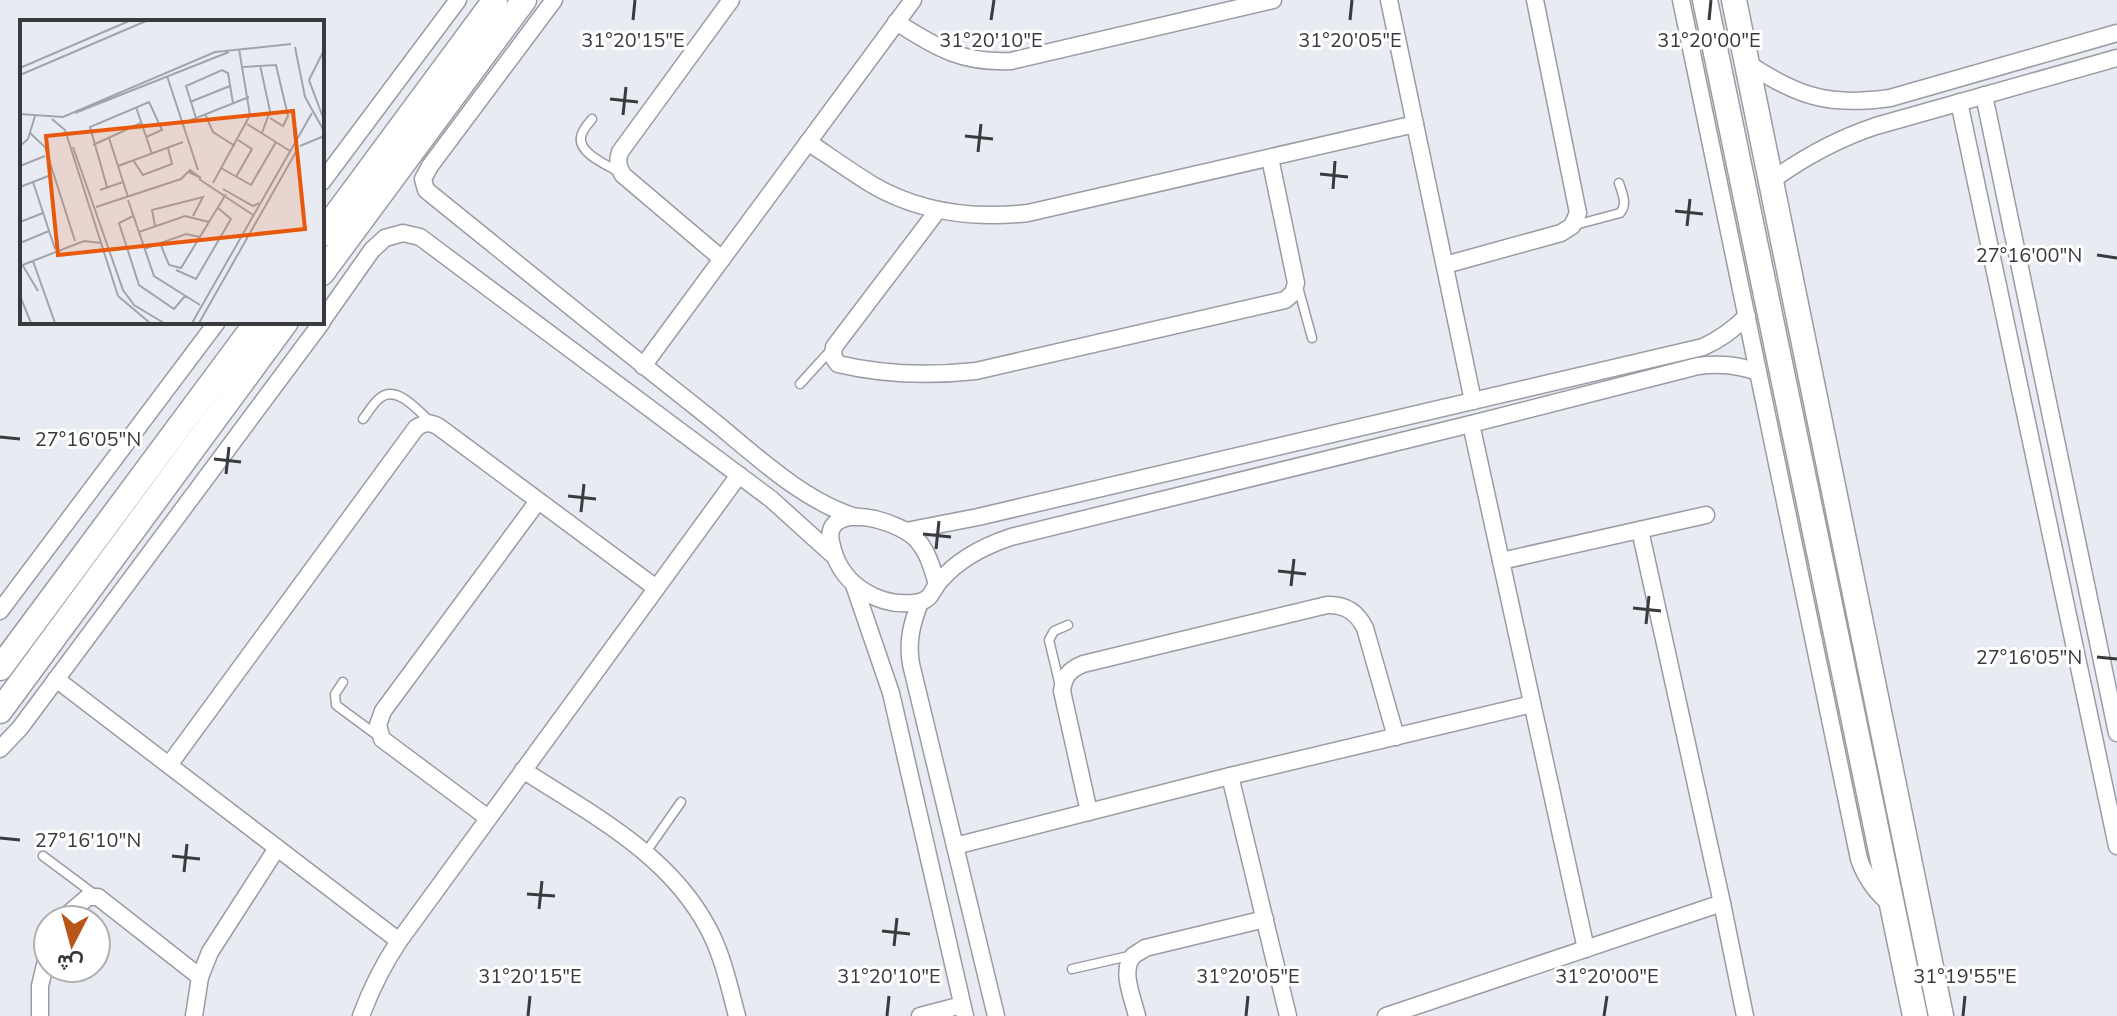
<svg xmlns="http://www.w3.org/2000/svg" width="2117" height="1016" font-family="'Nunito Sans',Vazirmatn,sans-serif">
  <rect width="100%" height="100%" fill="#e9ebf3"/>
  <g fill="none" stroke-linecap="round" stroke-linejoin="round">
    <defs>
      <g id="lane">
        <path d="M592,119c-4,5 -10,11 -11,18 -3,16 26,28 38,35"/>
        <path d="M1575,225l45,-12c8,-9 2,-20 -1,-30"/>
        <path d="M1298,287l14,51"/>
        <path d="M800,384l30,-33"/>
        <path d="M363,419c5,-6 10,-16 17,-21 17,-14 39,14 51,24"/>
        <path d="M343,682l-8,12 1,11 42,31"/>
        <path d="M1060,686l-11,-46 5,-9 14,-6"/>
        <path d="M646,852l35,-50"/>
        <path d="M43,856l51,38"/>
        <path d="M1072,969l61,-14"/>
      </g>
      <g id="street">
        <path d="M554,0l-124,166 -7,13 3,11c93,75 186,151 280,225 45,36 94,85 150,102"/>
        <path d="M1389,0l84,401"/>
        <path d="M1681,0l178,859c7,20 17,34 34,47"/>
        <path d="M896,22c42,26 64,41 115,39l262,-61"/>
        <path d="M1747,63c50,33 82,44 143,35l227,-65"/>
        <path d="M1984,95l133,638"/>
        <path d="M1959,102l158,744"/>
        <path d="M808,142c21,14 42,29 63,42 47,28 103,35 157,29l387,-89"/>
        <path d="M1771,181c33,-24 66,-42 105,-55l241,-68"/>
        <path d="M322,182l136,-182"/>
        <path d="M938,210l-104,137 -1,10 5,7c46,11 91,12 138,7l309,-71 8,-7 3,-10 -26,-125"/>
        <path d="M722,259l-99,-84c-5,-8 -6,-14 -3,-23l111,-152"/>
        <path d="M1445,265l116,-32 11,-7 6,-13 -43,-213"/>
        <path d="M322,321l50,-71 13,-12 18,-5 17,4 351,262 62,56"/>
        <path d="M643,366l270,-366"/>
        <path d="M1471,424l115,525"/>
        <path d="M1640,530l82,373 23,113"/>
        <path d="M906,531l72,-14 725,-170c18,-8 30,-17 44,-31"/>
        <path d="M1501,561l205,-46"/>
        <path d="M937,584c-5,-16 -9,-32 -20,-44 -14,-16 -69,-35 -84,-14 -5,8 -2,16 0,24 10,36 48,59 86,52 12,-2 13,-12 20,-20 19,-23 45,-36 72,-45l460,-113 227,-58c22,-3 39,-1 60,6"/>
        <path d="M854,585l37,108 74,323"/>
        <path d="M920,602c-8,21 -13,39 -9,62l85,352"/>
        <path d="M0,611l217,-289"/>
        <path d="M56,679l343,262"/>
        <path d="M0,749l20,-21 302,-406"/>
        <path d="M169,765l247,-337c9,-6 14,-6 23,-1l217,161"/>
        <path d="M523,770c69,45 145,83 185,158 15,28 21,58 29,88"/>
        <path d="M1230,776l58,240"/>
        <path d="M1089,812l-27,-121c2,-15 7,-21 21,-27l244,-59c18,-1 30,7 38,23l31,109"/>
        <path d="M488,818l-106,-79 -4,-14 5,-14 155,-210"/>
        <path d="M955,846l275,-70 302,-72"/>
        <path d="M64,920l3,-5 21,-18h10l102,80"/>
        <path d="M40,1016v-30l8,-34"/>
        <path d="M194,1016l6,-39 10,-25 67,-104"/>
        <path d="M361,1016c10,-27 22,-51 38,-75l340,-466"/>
        <path d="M920,1016l42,-11"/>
        <path d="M1137,1016c-4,-17 -17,-46 -4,-60 2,-2 10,-6 12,-8l120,-29"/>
        <path d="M1386,1016l336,-113"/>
      </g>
      <g id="secondary">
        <path d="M1705,0l210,1016"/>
        <path d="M1734,0l207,1016"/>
        <path d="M322,234l173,-234"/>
        <path d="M322,273l202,-273"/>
        <path d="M0,668l257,-346"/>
        <path d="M0,711l286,-389"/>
      </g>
    </defs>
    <use href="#lane" stroke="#9a9ca4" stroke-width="11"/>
    <use href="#street" stroke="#9a9ca4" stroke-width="19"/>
    <use href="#secondary" stroke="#9a9ca4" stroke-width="27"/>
    <use href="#lane" stroke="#fff" stroke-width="8"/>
    <use href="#street" stroke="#fff" stroke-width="16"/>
    <use href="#secondary" stroke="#fff" stroke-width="24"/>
  </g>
  <path fill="none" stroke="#393a3e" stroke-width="3" d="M633,20l2,-20M991,20l3,-20M1350,20l2,-20M1709,20l2,-20M610,99l28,3M623,115l3,-28M965,136l28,3M978,152l3,-28M1320,174l28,3M1333,189l2,-28M1675,211l28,3M1687,226l3,-27M2097,255l20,3M0,437l20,2M214,459l27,3M226,474l3,-27M568,496l28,3M581,512l3,-28M923,534l28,3M936,549l3,-28M1278,571l28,3M1291,586l3,-27M1633,608l28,3M1646,624l3,-28M2097,657l20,2M0,838l20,2M172,856l28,3M184,872l3,-28M527,894l28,2M539,909l3,-28M882,931l28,3M894,946l3,-28M528,1016l2,-20M887,1016l2,-20M1246,1016l2,-20M1604,1016l3,-20M1963,1016l2,-20"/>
  <g transform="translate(20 20)">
    <rect width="304" height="304" fill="#e9ebf3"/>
    <path fill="none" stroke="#a3a4ab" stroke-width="2" d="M275,27l10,50 19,34M304,30l-15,30 15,40M240,45l10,46 -8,22M223,47l33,-2 12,51 -5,10 -13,-8M0,48l109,-47M0,55l126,-54M147,56l31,94M170,82l40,-16M116,87l16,47M55,93l154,-61M0,94l43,3 152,-65 76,-8M185,94l8,18 22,14M176,98l-10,-32 36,-16 6,3 5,30M32,99l13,11 53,166 32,27M161,104l68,-27M227,104l43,27M10,113l15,14 30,94M89,118l19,59M73,125l48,-22M0,126l8,-7 7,-23M280,126l24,-10M53,127l50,143 11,15 30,18M113,140l10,15 29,-11 -4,-16M0,146l25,-10M98,146l65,-24M201,148l30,17 25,-43M216,157l16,-28 -14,-9M179,159l54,36M13,162l22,67M193,163l37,-68 -11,-66M0,167l31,-12M87,167l-17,-60 59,-25 13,28 -16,7M203,169l30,17 6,-3M80,170l23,-8M108,180l26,76 46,29M76,187l85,-28 9,-9 11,8 -12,-6M113,196l-14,7 20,62 35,24 11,-13M0,202l23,-9M135,206l-3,-16 51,-13 -10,19M119,212l46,-16 24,6M0,223l29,-12M140,223l9,22 12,3 45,-74M124,229l42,-15 14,3M13,241l22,62M0,246l64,-25 17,2M3,246l15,25M156,250l20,9 35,-60 -13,-11M0,276l11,27M172,303l120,-210M179,303l98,-173"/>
    <path fill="#e8590c" fill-opacity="0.15" stroke="#e8590c" stroke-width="4" d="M273,91l12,118 -247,26 -12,-119z"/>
    <rect width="304" height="304" fill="none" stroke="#393a3e" stroke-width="4"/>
  </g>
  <g font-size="20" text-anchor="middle" fill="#393a3e" stroke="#fff" stroke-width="6" stroke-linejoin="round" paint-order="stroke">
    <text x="633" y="47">31°20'15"E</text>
    <text x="991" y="47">31°20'10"E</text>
    <text x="1350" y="47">31°20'05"E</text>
    <text x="1709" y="47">31°20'00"E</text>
    <text x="2029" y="262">27°16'00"N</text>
    <text x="88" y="446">27°16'05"N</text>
    <text x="2029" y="664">27°16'05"N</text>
    <text x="88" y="847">27°16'10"N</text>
    <text x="530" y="983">31°20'15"E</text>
    <text x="889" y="983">31°20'10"E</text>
    <text x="1248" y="983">31°20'05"E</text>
    <text x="1607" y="983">31°20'00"E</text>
    <text x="1965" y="983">31°19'55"E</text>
  </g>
  <g transform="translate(72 944) rotate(186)"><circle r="38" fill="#ffffff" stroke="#b0b0b2" stroke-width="2"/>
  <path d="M0-6L14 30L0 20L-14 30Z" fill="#b8561a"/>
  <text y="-12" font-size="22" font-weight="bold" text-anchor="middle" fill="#393a3e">ش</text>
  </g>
</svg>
